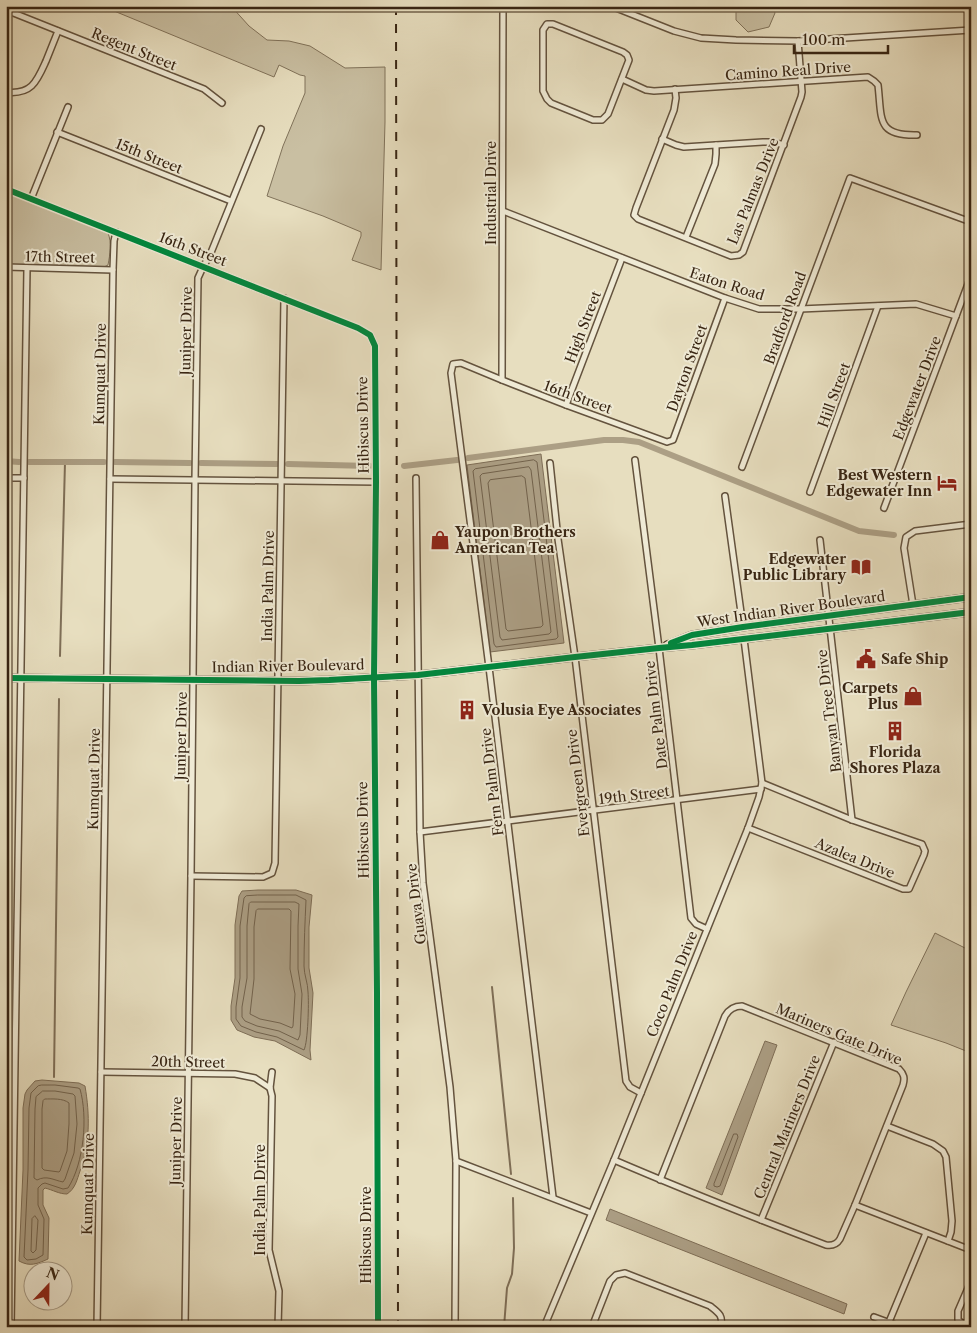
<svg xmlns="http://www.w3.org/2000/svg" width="977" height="1333" font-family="'Libre Caslon Text',serif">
  <rect width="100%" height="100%" fill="#e7debf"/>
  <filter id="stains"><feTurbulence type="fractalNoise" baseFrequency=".004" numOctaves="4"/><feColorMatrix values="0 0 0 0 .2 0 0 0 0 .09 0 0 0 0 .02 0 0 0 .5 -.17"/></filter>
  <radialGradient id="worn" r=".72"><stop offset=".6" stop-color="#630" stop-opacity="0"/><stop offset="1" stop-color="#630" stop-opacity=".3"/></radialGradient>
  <g fill="#c9bfa2" stroke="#80725a">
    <path d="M102,6h74l23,5 14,-5h18l18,20 18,14 22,1 21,5 35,22 40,-1v55l-4,148 -29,-10 9,-24v-4l-38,-16 -56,-20 16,-50 22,-53v-17l-5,-1 -21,-10 -5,12z"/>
    <path d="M736,6h37l2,7 -6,14 -21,5 -12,-12z"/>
    <path d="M6,192l102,41c4,10 2,21 0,32l-4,2 -98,-2z"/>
    <path d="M935,933l36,18v102l-25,-10 -55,-18 15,-33z"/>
  </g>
  <g fill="#ac9f85" stroke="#7e6e57">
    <path d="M541,454l23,189 -74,9 -23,-187z"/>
    <path d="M258,890h38l16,5 -3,32v41l4,25 -3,57 1,10 -36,-19 -21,-4 -17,-7 -6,-10v-14l4,-28v-53l4,-29 3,-5z"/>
    <path d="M765,1041l12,4 -55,150 -16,-7z"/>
    <path d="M42,1080l37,3 6,3c5,29 5,58 -5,85 -3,9 -5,18 -13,23 -8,0 -14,-4 -22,-6l-2,2v15l6,13 -1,41c-11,5 -18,8 -29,2l4,-91v-62l2,-14 2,-4 8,-9z"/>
    <path d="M610,1209l237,95 -3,10 -238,-94z"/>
  </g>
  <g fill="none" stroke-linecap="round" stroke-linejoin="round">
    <g stroke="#72624c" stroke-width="1">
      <path d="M534,460l3,2 21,175 -2,2 -60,8 -2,-3 -21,-173 2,-2z"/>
      <path d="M529,467l2,3 20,162 -2,2 -47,6 -2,-3 -20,-161 2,-2z"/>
      <path d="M522,476l3,2 18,147 -2,2 -33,4 -2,-2 -18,-146 2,-3z"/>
      <path d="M258,895h38l10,5c-1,22 -2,43 -2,66 0,9 4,17 4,26 1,11 0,50 -4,58l-27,-13 -21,-5 -15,-6 -5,-7v-12l4,-29v-52l4,-28 2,-2z"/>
      <path d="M251,902h44l4,2 -1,22v43l4,25 -2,41 -2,5 -19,-9 -22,-5 -12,-5 -3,-4v-10l5,-29v-52l2,-22z"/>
      <path d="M258,909h31l2,2 -1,58 5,25 -2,32 -1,2 -12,-5 -20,-4 -10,-5 4,-35v-52l2,-16z"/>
      <path d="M42,1085h13l23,3 2,1c8,28 4,74 -12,99l-5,1 -18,-6 -3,1 -4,4v17l6,14 -1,36 -7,4 -9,1 -3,-3 4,-87 1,-62 2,-15 7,-7z"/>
      <path d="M43,1091h12l18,3 2,2 2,28 -3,29 -9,26 -2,3c-10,-2 -16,-7 -26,-2l-3,-2 1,-69 1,-12z"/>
      <path d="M45,1099c7,0 18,-1 24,4v21l-2,27 -7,20 -1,1 -15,-2 -2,-2v-59l1,-8z"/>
      <path d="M734,1134h3l1,3 -18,49 -3,1 -3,-1v-2z"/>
      <path d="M35,1216l3,4 -2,30 -3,3 -2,-2 1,-32z"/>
    </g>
    <g stroke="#7e6e57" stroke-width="2">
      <path d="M60,656l5,-194"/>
      <path d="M492,987l19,187"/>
      <path d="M54,1077l5,-378"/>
      <path d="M504,1327l3,-39 5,-14 2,-26 -1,-50"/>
    </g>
    <g stroke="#ac9f85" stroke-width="6">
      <path d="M468,458l136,-18h19l16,2 220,89 35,4"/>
      <path d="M6,461l13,1"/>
      <path d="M29,462h75"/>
      <path d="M115,462l75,1"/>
      <path d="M201,463l76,1"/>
      <path d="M288,464l82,2"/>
      <path d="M404,466l53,-6"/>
    </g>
    <defs>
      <g id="street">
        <path d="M611,6l63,25 27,7 35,2 62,1 173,-11"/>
        <path d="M6,10l198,79 18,14"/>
        <path d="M547,24h6l70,28 4,3 2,5 -21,54 -6,6h-9l-42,-17 -4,-4 -4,-8v-61z"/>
        <path d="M622,79l24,11 8,1 214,-14 6,4 4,4c4,34 -2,51 39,50"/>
        <path d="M675,89l1,9 -2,12 -38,98 -2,7 4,4 93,37 8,-1 4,-3 58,-155 1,-5 -4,-51"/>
        <path d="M6,92c26,3 31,-11 40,-31 4,-10 8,-20 12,-30"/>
        <path d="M57,132l174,69"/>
        <path d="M662,139l14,6 8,2 79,-5h10l11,3"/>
        <path d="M6,189l352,139 12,7 5,11 1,136 -2,196 3,314 1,335"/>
        <path d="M31,199l37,-92"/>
        <path d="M503,211l222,87 34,11h41l116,-5 40,12"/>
        <path d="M686,237l29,-73 1,-10v-9"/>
        <path d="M6,267l107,3"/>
        <path d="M502,380l1,-374"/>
        <path d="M566,405l56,-147"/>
        <path d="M635,460l24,188 32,270 5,6 11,5"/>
        <path d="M550,463l8,76 17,118 51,424 4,6 11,6"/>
        <path d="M742,467l108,-289 121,44"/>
        <path d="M6,478h18"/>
        <path d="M416,478l4,354 3,51 27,204 6,74 -1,166"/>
        <path d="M110,479l266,3"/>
        <path d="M810,492l68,-186"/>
        <path d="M725,496l18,131"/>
        <path d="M884,508l87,-232"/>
        <path d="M820,540l32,280"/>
        <path d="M913,605l-9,-57 2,-11 9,-6 56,-7"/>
        <path d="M748,828l155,61h6l15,-34 1,-4 -3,-7 -70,-24 -90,-37"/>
        <path d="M420,832l341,-43"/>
        <path d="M191,876l72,1 9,-4 3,-10 9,-565"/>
        <path d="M101,1072l134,2 20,4 15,10"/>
        <path d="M272,1072l-2,16 2,8 -3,154 10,41 -1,36"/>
        <path d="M887,1126l46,18 10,7 3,6 6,64 -1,11 -3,9"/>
        <path d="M614,1160c70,30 141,58 212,85 6,1 11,-1 14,-6l15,-34 48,-120c2,-7 1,-11 -4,-16l-157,-63c-8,0 -13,3 -17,10l-65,164"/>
        <path d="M456,1161l135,52"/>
        <path d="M553,1197l-64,-530 -38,-294 2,-9 8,-1 41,17 64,25 101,37 6,-2 52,-142"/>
        <path d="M855,1205l116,45"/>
        <path d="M761,1220l73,-178"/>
        <path d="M874,1317l27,10"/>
        <path d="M889,1322l37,-89"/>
        <path d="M11,1327l16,-1059"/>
        <path d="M97,1327l16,-1057 1,-29 2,-9"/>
        <path d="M185,1327l6,-451 4,-396 3,-202 5,-11 7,-12 51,-126"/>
        <path d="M544,1327l70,-167 134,-332 11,-31 3,-14 -18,-144"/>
        <path d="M592,1327l18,-46 6,-6 9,-2 85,33c9,7 13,9 11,21"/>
        <path d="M969,1327l-10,-6 -1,-1v-9l13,-30"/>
      </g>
      <g id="secondary">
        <path d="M667,645l25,-10 51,-8 228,-30"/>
        <path d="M6,678l293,3 30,-1 89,-5 157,-18 84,-9 33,-3 279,-33"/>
      </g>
    </defs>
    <use href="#street" stroke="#64533e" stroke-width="8"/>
    <use href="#secondary" stroke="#382513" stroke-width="9"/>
    <use href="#street" stroke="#efead5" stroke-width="5"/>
    <use href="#secondary" stroke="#efead5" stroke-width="7"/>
    <path stroke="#382513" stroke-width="2" stroke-dasharray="9 9" stroke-linecap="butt" d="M396,6l2,1321"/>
    <defs>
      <g id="cycleway">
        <path d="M6,189l352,139 12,7 5,11 1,136 -2,196 3,314 1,335"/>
        <path d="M671,643l21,-8 51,-8 228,-30"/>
        <path d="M6,678l293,3 30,-1 89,-5 157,-18 84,-9 33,-3 279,-33"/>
      </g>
    </defs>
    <use href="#cycleway" stroke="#efead5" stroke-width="9"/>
    <use href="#cycleway" stroke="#00873e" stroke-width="6"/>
  </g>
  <defs>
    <symbol id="hotel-bare" viewBox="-9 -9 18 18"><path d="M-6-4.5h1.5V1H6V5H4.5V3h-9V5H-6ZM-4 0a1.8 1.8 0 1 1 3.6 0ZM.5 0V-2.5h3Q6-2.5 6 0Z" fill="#8f2418" stroke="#efead5" stroke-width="2.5" paint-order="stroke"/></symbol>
    <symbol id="shop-bare" viewBox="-9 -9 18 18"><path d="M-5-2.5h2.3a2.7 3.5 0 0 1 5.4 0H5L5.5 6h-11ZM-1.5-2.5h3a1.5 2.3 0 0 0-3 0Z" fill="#8f2418" stroke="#efead5" stroke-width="2.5" paint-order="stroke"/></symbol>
    <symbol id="library-bare" viewBox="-9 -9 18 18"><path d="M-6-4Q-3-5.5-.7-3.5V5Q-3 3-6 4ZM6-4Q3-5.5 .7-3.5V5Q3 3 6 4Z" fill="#8f2418" stroke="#efead5" stroke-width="2.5" paint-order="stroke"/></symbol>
    <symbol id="civic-bare" viewBox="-9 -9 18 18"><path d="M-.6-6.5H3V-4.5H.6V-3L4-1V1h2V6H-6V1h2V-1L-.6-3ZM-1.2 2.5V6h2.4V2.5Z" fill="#8f2418" stroke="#efead5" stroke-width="2.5" paint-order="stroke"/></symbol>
    <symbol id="building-bare" viewBox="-9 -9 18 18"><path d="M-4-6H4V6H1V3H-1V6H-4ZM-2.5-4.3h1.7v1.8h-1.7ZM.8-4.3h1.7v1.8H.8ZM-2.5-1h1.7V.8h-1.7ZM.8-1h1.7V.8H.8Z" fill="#8f2418" stroke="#efead5" stroke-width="2.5" paint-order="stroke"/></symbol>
  </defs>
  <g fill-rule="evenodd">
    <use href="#hotel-bare" x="933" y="469" width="28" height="28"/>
    <use href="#shop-bare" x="426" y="526" width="28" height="28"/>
    <use href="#library-bare" x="847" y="553" width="28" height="28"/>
    <use href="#civic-bare" x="852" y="645" width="28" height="28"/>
    <use href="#shop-bare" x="899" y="682" width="28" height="28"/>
    <use href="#building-bare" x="453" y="696" width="28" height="28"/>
    <use href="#building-bare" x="881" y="717" width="28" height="28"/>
  </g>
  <g text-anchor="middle" stroke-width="4" stroke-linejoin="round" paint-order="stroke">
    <g font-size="14" fill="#382513" stroke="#efead5">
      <text transform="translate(134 49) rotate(22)" y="5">Regent Street</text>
      <text transform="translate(788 71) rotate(-4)" y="5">Camino Real Drive</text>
      <text transform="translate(149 156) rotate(22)" y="5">15th Street</text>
      <text transform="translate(753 191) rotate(-68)" y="5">Las Palmas Drive</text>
      <text transform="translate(491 193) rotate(-90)" y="5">Industrial Drive</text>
      <text transform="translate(193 249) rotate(21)" y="5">16th Street</text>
      <text transform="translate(60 257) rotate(1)" y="5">17th Street</text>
      <text transform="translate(727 284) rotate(18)" y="5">Eaton Road</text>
      <text transform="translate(785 318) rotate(-70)" y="5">Bradford Road</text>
      <text transform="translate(583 327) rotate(-69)" y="5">High Street</text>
      <text transform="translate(186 331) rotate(-89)" y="5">Juniper Drive</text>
      <text transform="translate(687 368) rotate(-70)" y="5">Dayton Street</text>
      <text transform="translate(100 374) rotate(-89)" y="5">Kumquat Drive</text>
      <text transform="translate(917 388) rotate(-69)" y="5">Edgewater Drive</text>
      <text transform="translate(834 395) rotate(-70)" y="5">Hill Street</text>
      <text transform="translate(578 397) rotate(20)" y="5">16th Street</text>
      <text transform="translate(363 425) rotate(-91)" y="5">Hibiscus Drive</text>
      <text transform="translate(268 586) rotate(-89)" y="5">India Palm Drive</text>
      <text transform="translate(791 609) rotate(-8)" y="5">West Indian River Boulevard</text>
      <text transform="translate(288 666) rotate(-1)" y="5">Indian River Boulevard</text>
      <text transform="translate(829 711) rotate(-97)" y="5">Banyan Tree Drive</text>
      <text transform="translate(656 715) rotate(-97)" y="5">Date Palm Drive</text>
      <text transform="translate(181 736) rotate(-89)" y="5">Juniper Drive</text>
      <text transform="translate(94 779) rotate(-89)" y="5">Kumquat Drive</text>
      <text transform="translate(492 782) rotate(-97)" y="5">Fern Palm Drive</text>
      <text transform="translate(578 783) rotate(-97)" y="5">Evergreen Drive</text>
      <text transform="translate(634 795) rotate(-7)" y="5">19th Street</text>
      <text transform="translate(363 830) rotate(-91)" y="5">Hibiscus Drive</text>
      <text transform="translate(855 858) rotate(22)" y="5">Azalea Drive</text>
      <text transform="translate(416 904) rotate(-97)" y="5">Guava Drive</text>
      <text transform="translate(672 984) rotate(-68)" y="5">Coco Palm Drive</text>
      <text transform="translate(839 1034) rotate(23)" y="5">Mariners Gate Drive</text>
      <text transform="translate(188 1062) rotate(1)" y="5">20th Street</text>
      <text transform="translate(787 1127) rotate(-68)" y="5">Central Mariners Drive</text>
      <text transform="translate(176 1141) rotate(-89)" y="5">Juniper Drive</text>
      <text transform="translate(88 1184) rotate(-89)" y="5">Kumquat Drive</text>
      <text transform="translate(260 1200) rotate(-90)" y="5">India Palm Drive</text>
      <text transform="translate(366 1235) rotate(-90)" y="5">Hibiscus Drive</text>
    </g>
    <g font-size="14" font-weight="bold" fill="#382513" stroke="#efead5" text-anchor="end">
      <text x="932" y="480">Best Western<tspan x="932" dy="16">Edgewater Inn</tspan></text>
      <text x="455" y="537" text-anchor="start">Yaupon Brothers<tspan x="455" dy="16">American Tea</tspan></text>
      <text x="846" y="564">Edgewater<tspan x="846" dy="16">Public Library</tspan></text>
      <text x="881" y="664" text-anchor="start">Safe Ship</text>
      <text x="898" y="693">Carpets<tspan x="898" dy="16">Plus</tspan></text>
      <text x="482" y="715" text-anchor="start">Volusia Eye Associates</text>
      <text x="895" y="757" text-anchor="middle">Florida<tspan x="895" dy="16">Shores Plaza</tspan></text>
    </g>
  </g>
  <rect width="977" height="1333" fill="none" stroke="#e7debf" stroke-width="25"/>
  <rect x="8" y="8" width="962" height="1318" fill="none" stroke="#382513" stroke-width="2.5"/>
  <rect x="12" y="12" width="952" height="1308" fill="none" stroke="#382513"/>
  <g transform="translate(48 1286) rotate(22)"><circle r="24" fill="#efead5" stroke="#a69b87"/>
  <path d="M0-4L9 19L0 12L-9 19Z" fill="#8f2418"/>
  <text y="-8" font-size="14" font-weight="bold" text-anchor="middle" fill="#382513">N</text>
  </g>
  <path d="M794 45v8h94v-8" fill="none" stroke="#382513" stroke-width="2.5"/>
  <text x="802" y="45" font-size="15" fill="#382513" stroke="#efead5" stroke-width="4" paint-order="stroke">100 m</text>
  <rect width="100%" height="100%" filter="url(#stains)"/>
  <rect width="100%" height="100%" fill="url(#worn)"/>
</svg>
